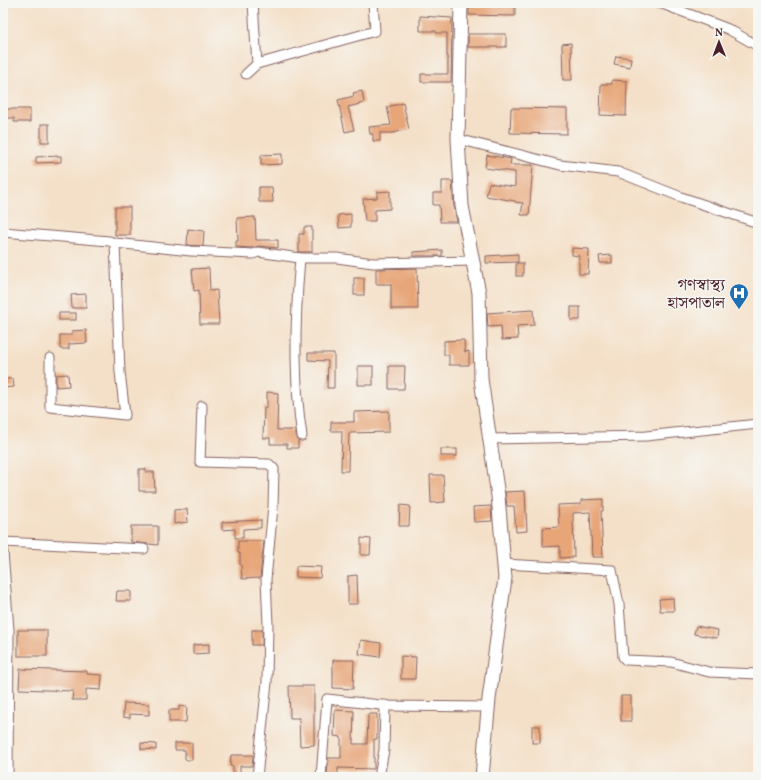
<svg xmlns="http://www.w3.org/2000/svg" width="761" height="780" font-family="Vollkorn,'Noto Serif Bengali',serif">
  <rect width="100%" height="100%" fill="#f6f6f2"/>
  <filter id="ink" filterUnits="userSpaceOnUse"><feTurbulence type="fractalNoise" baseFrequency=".025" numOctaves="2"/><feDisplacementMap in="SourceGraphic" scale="8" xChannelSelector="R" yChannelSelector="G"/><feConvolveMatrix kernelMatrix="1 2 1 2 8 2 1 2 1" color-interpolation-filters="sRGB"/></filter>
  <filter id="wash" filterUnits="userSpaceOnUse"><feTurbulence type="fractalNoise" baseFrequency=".012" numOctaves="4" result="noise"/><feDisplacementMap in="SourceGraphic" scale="16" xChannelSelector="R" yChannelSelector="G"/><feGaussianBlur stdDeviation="0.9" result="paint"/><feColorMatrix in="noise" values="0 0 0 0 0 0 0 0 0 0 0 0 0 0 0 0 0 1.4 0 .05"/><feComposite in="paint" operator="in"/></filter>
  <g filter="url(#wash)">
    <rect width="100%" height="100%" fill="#f4e0c8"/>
    <g id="blocks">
      <g fill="#e7a578">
        <path d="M469,3h46v13l-46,-1z"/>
        <path d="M420,16l32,2 -1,64h-30v-8h27v-18h-1v-23h-11v-2h-16z"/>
        <rect x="468" y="34" width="38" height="13"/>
        <path d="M571,43l1,37h-9l-1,-36z"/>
        <path d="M616,56l15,2 -1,9 -16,-3z"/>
        <path d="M612,80l15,1 -1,35 -26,-1 1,-31h11z"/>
        <path d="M362,91l2,12 -16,4 6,23 -9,2 -7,-32 16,-4 -1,-3z"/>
        <path d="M403,103l6,26 -16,4h-13v8h-7v-7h-3l-1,-7 22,-2 -4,-18z"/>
        <path d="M511,108l56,1v25l-57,-1z"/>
        <path d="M3,109h27v13h-16v-4h-11z"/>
        <rect x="41" y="124" width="8" height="18"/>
        <path d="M282,154v10l-21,1v-10z"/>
        <path d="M487,155l24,4 -1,6h23l-4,50h-8l2,-12 -8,-1v-1l-29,-5 3,-13 26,4v-15l-30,-4z"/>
        <path d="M61,156v6l-25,1v-6z"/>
        <path d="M442,181h10l2,26 3,15h-17l-1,-17h-6v-12h9z"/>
        <path d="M259,187h13l1,15h-14z"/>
        <path d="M390,191v18l-15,1v11h-10l-2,-22 14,-1v-6z"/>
        <rect x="115" y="207" width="15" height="28"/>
        <path d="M351,214v13l-12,1 -1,-13z"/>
        <path d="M255,217l1,23h22v8l-19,-2 -7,2 -16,-1v-6h2l-1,-23z"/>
        <path d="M304,227h8v25h-13v-18h5z"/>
        <path d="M188,229l16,2 -1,15 -16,-1z"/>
        <path d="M572,248l17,1 -1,25h-9v-18l-7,-1z"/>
        <path d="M442,250v6h-29v-4z"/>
        <path d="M518,254v8l-32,1v-7z"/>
        <path d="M612,255v8h-12l-1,-7z"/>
        <rect x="516" y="263" width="7" height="13"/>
        <path d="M209,268l1,23 7,-1 2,34h-19l-1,-34 -5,1 -2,-22z"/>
        <path d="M417,268l1,41h-27v-25h-15v-15z"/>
        <rect x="354" y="278" width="10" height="17"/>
        <path d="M86,294v14h-14l-1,-13z"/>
        <rect x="571" y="307" width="9" height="13"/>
        <path d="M533,310l1,15 -17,1 1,13 -16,1 -1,-14 -13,1 -1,-14z"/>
        <rect x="59" y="313" width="17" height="7"/>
        <path d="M86,330l1,13 -18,1v5h-9v-14h12v-4z"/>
        <path d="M464,340l1,12 4,-1v14h-20v-10h-5v-14z"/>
        <path d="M308,353h26v35h-7l1,-27 -20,-1z"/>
        <rect x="358" y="366" width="15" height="19"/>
        <path d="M389,366h16l-1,23h-15z"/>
        <path d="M68,374l1,12 -13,1v-12z"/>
        <path d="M3,379h10l1,8 -11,1z"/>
        <path d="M267,392l11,1 -1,37h18l3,10v8h-11v-4h-17v-6h-7l1,-31h3z"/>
        <path d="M389,411v21l-40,1 -1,38h-7l1,-40h-11v-9h23v-10z"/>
        <rect x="441" y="449" width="16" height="7"/>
        <path d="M139,469h7v3h8l1,19h-16z"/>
        <path d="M430,475h13l2,27 -14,1z"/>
        <path d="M525,491l2,40 -11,1 -2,-26h-7l-2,-14z"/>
        <path d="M603,499v12h-2l2,46h-11l-2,-45 -17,1 1,44 -14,1v-12l-17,1v-19l16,-1 -1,-22 23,-1v-4z"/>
        <path d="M400,505l10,1 -1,20h-10z"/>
        <path d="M491,506l1,15 -18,1 -1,-15z"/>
        <path d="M187,509l1,13 -14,2v-14z"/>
        <path d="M261,520v8l-18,1v9h-8v-9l-13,1v-8z"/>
        <path d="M131,526h27v19l-27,-3z"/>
        <path d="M361,538l10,1 -1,16h-9z"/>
        <path d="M238,541h26l-4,37 -18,1 -1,-14h-1v-12h-2z"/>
        <path d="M296,566l25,1 -1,11 -24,-1z"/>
        <path d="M357,575l1,29h-10v-28z"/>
        <path d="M117,591h14v10h-15z"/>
        <path d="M673,598l1,13h-14l-1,-12z"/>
        <path d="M696,626l22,4 -1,8 -23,-4z"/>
        <rect x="18" y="630" width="29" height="26"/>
        <rect x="252" y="630" width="10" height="15"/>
        <path d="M361,640l20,3 -1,14 -21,-3z"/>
        <path d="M209,644v9l-16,1v-9z"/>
        <path d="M401,656l15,1 -1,22h-14z"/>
        <path d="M333,660h21l-1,29 -20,-1z"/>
        <path d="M20,669l67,2v3l15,1 -1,15 -15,-1v11h-14l1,-9 -54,-2z"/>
        <path d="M289,686h25v59l-14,1 -1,-28h-9z"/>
        <rect x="621" y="696" width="10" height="25"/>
        <path d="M124,703l25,1v11l-19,-1v4l-7,-1z"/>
        <path d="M179,706l8,1 -1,15h-17v-12h10z"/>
        <path d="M335,710l19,1 -1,33h14l1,-30h9v25h-3v30l-36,-1v7h-11l1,-17h13v-21l-7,-1z"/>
        <rect x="532" y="726" width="8" height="17"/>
        <path d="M141,743l15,1v6l-15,-1z"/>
        <path d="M175,743h17v17h-7v-10h-10z"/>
        <path d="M231,755h22l-1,11h-12v11h-7v-11h-3z"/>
      </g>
    </g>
  </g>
  <g filter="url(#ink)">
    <use href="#blocks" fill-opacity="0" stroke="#866362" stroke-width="1"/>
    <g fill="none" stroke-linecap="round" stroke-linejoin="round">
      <defs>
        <g id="street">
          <path d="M253,3l4,61"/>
          <path d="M660,3l68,26 30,17"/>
          <path d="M246,74l11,-10 118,-33 -2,-28"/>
          <path d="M458,139l102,26 58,7 63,25 77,26"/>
          <path d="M3,232l106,9 6,2 76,8 62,3 5,-2 42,6h37l36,5 101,-2"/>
          <path d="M300,258c-5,59 -7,119 2,178"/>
          <path d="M50,358v49l75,8 -5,-43 -5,-129"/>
          <path d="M202,406l-2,56 69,2 5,5 -1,38 -7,72 2,45 -1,58 -10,95"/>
          <path d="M490,439l156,-3 112,-12"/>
          <path d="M3,542l141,7"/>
          <path d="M3,552l6,78 -1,147"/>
          <path d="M504,564l108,6 7,34 4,53 3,3 45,2 38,10 49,2"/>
          <path d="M321,777l6,-78 63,7 98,1"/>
          <path d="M379,777l5,-27 1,-45"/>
        </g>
        <path id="secondary" d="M461,3l-3,136 4,67 17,87 2,86 17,117 7,82 -16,121 -7,78"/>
      </defs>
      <use href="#street" stroke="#866362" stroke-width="11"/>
      <use href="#secondary" stroke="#866362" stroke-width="15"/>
      <use href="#street" stroke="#fff" stroke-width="9"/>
      <use href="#secondary" stroke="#fff" stroke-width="13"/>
    </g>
  </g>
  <defs>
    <symbol id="hospital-pin" viewBox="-11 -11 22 30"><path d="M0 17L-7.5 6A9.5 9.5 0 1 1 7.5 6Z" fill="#1f6fb2" stroke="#f6f6f2"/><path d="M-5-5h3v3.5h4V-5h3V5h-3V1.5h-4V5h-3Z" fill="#fff"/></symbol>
  </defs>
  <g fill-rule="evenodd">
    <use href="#hospital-pin" x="728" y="282" width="22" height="30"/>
  </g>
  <g text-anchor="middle" stroke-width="3" stroke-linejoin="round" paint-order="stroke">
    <g font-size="16" fill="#4a1f2b" stroke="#f6f6f2" text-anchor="end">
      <text x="725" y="290">গণস্বাস্থ্য<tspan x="725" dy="18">হাসপাতাল</tspan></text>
    </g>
  </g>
  <rect width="761" height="780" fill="none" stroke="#f6f6f2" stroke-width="16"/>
  <g transform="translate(719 42) rotate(359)" stroke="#f6f6f2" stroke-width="3" paint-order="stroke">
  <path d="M0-3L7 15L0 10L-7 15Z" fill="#4a1f2b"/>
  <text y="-6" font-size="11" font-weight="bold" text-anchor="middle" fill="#4a1f2b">N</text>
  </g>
</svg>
